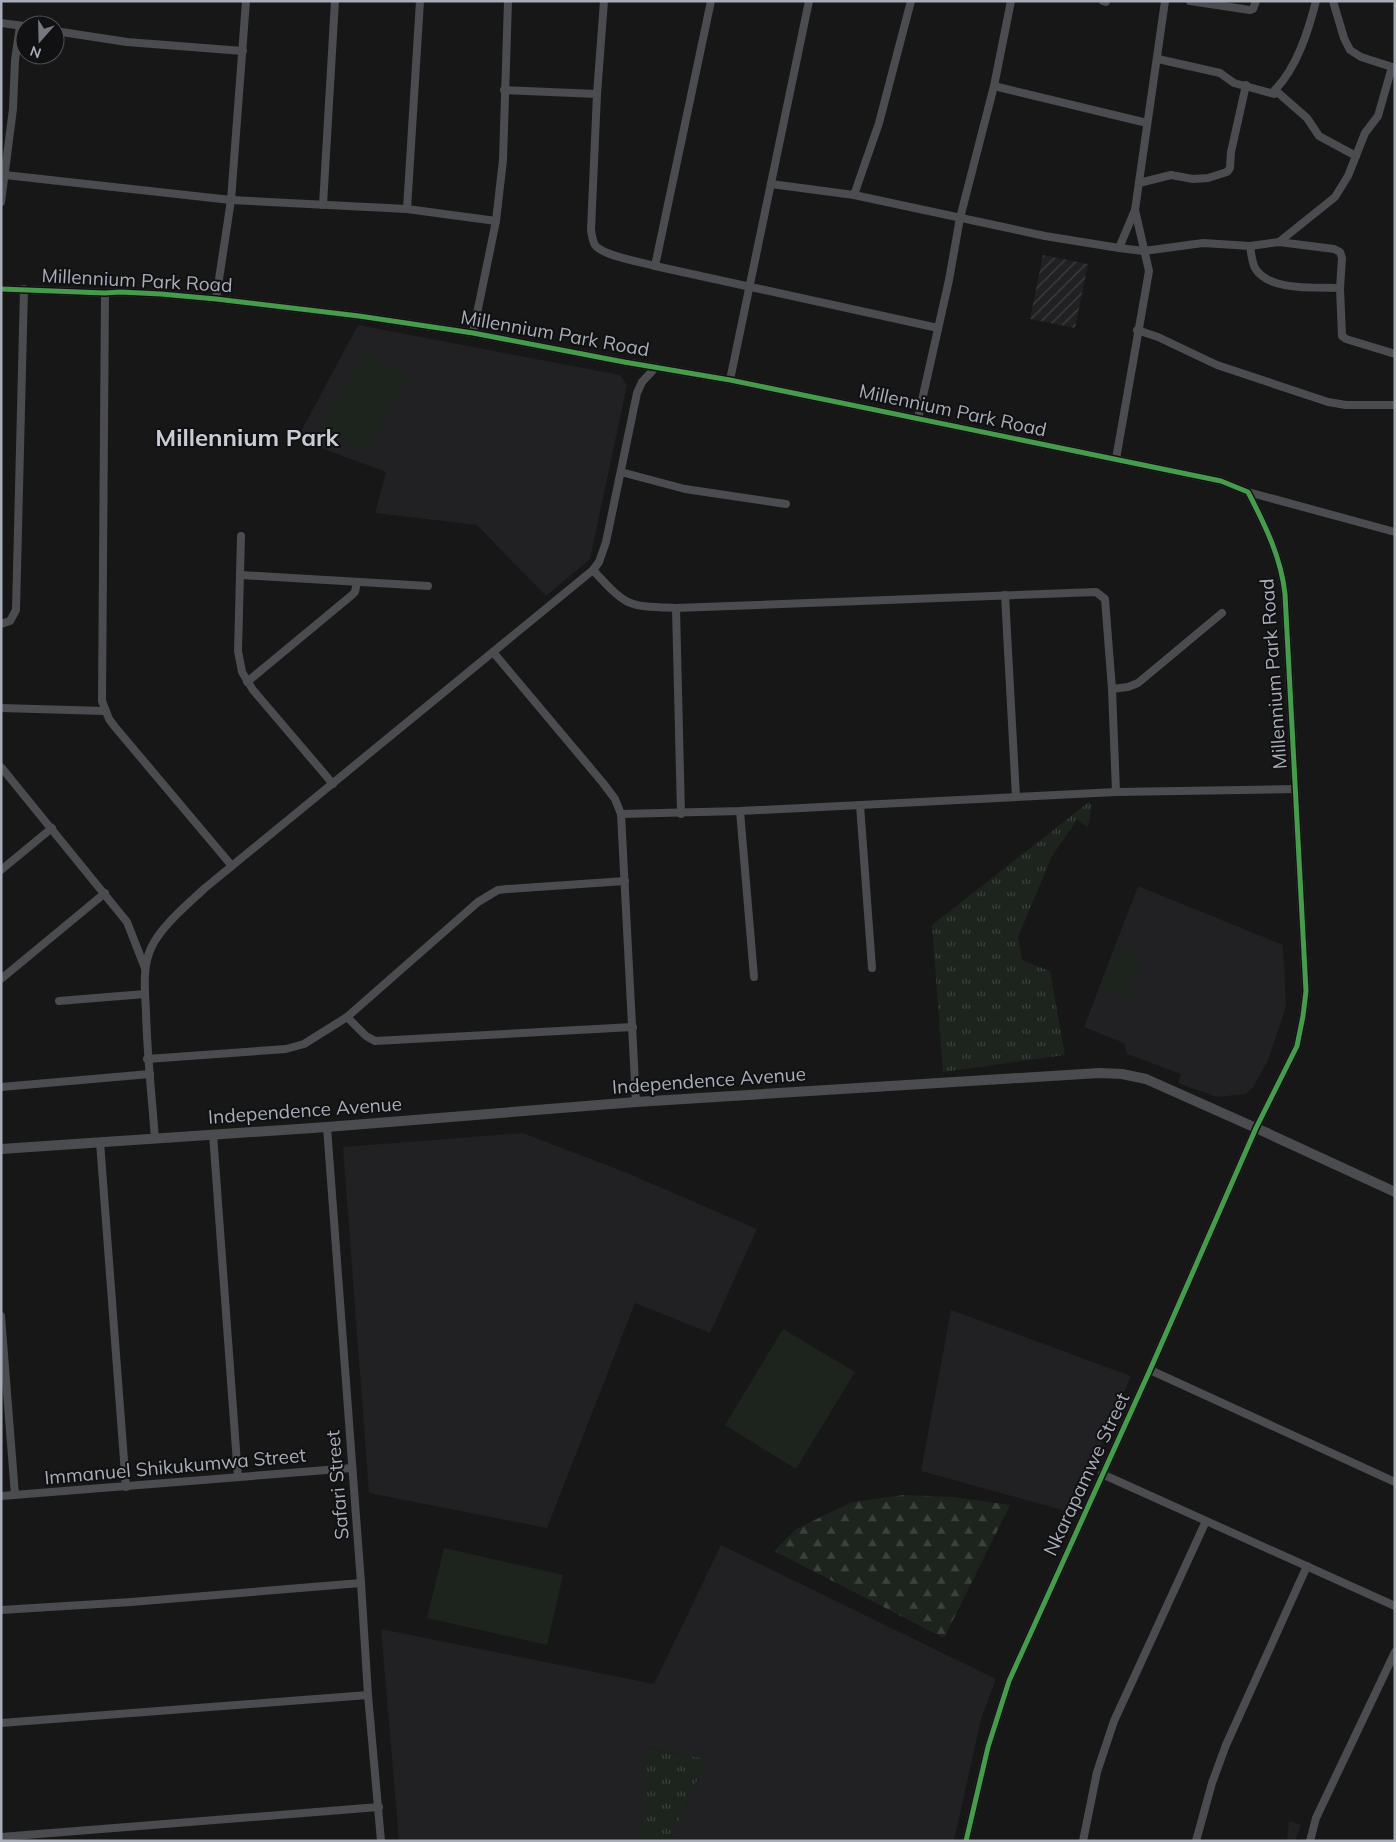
<svg xmlns="http://www.w3.org/2000/svg" width="1396" height="1842" font-family="Mulish,sans-serif">
  <defs>
    <pattern id="industrial-furrows" width="10" height="10" patternUnits="userSpaceOnUse" patternTransform="scale(1.25)"><rect width="10" height="10" fill="#212123"/><path d="M-1 1l2-2M0 10L10 0M9 11l2-2" fill="none" stroke="#3e3f41"/></pattern>
    <pattern id="grass-tufts" width="24" height="20" patternUnits="userSpaceOnUse" patternTransform="scale(1.25)"><rect width="24" height="20" fill="#1d241e"/><path d="M3 7l-1-3M5 7V3M7 7l1-3M15 17l-1-3M17 17v-4M19 17l1-3" fill="none" stroke="#3b413d"/></pattern>
    <pattern id="forest-firs" width="22" height="20" patternUnits="userSpaceOnUse" patternTransform="scale(1.25)"><rect width="22" height="20" fill="#1d241e"/><path d="M5 1l3.5 6h-7zM16 11l3.5 6h-7z" fill="#3b413d"/></pattern>
  </defs>
  <rect width="100%" height="100%" fill="#171717"/>
  <g fill="#212123">
    <path d="M358,325l262,50 7,10 -37,174 -44,37 -69,-71 -102,-12 11,-41 -89,-33z"/>
    <path d="M1138,886l145,59 3,62 -18,53 -14,26 -8,8 -29,3 -39,-14 3,-9 -54,-20 -3,-11 -40,-16z"/>
    <path d="M523,1133l104,40 130,56 -47,104 -75,-30 -88,225 -178,-35 -26,-346z"/>
    <path d="M951,1310l180,66 -58,137 -152,-42z"/>
    <path d="M721,1545l275,134 -15,40 -27,122h-285l38,-82 -59,-11 -7,93h-242l-18,-212 273,55z"/>
    <path d="M1289,1821l12,4 -6,16h-8z"/>
  </g>
  <path fill="url(#industrial-furrows)" d="M1043,255l45,9 -13,64 -45,-9z"/>
  <g fill="url(#grass-tufts)">
    <path d="M1089,802l3,3 -4,22 -11,-7 -25,36 -34,81 4,23 28,11 15,84 -122,17 -11,-147z"/>
    <path d="M647,1748l60,11 -38,82h-28z"/>
  </g>
  <path fill="url(#forest-firs)" d="M904,1495l49,2 57,8 -66,133 -170,-87 22,-22 56,-27z"/>
  <g fill="#1d241e">
    <path d="M367,350l42,29 -46,74 -42,-26z"/>
    <path d="M1119,946l24,9 -17,44 -24,-9z"/>
    <path d="M783,1329l72,43 -59,97 -71,-44z"/>
    <path d="M444,1548l119,27 -16,70 -120,-27z"/>
  </g>
  <g fill="none" stroke-linecap="round" stroke-linejoin="round">
    <g stroke="#4b4c50" stroke-width="8">
      <path d="M604,1l-7,93 -6,136c1,5 1,10 4,15 8,11 46,17 60,21l283,62"/>
      <path d="M1103,1l3,1"/>
      <path d="M1190,1l60,9 3,-1 3,-8"/>
      <path d="M1333,1l11,37 6,12 11,7 34,11"/>
      <path d="M1,23l23,3"/>
      <path d="M55,31l72,11 116,9"/>
      <path d="M1158,59l62,14 14,10 40,11 1,-4 32,28 12,18 37,20"/>
      <path d="M994,86l153,37"/>
      <path d="M504,90l93,4"/>
      <path d="M1275,90c22,-23 33,-58 41,-89"/>
      <path d="M5,175l226,25 176,9 89,12"/>
      <path d="M1139,183l32,-8 22,4 15,-1 19,-6 3,-4 1,-16 15,-67"/>
      <path d="M771,184l83,11 191,41 74,12 25,3 59,-8 47,3 29,-4 55,7 6,3 2,6 -2,30 2,48 4,3 49,15"/>
      <path d="M854,195l25,-72 32,-122"/>
      <path d="M1,202l12,-93 2,-49 5,-34"/>
      <path d="M323,205l12,-204"/>
      <path d="M407,209l13,-208"/>
      <path d="M1279,242l56,-45 13,-21 17,-43 13,-17 14,-49"/>
      <path d="M1250,246c1,7 2,16 5,22 14,24 62,19 85,20"/>
      <path d="M1119,248l16,-38 30,-209"/>
      <path d="M655,266l56,-265"/>
      <path d="M1,289l104,4 15,-1 41,2 55,5 143,17 114,17 151,29 106,18 491,101 27,11c17,33 33,65 37,102l21,397 -3,25 -6,30 -41,82 -106,242 -141,311 -21,66 -22,94"/>
      <path d="M105,293l-3,408 7,18 6,8 117,139"/>
      <path d="M216,299l15,-99 15,-199"/>
      <path d="M1137,330l21,7 59,28 111,37 18,3h49"/>
      <path d="M473,333l23,-112 7,-61 5,-159"/>
      <path d="M730,380l79,-379"/>
      <path d="M918,418l31,-138 11,-62 34,-132 17,-85"/>
      <path d="M1116,459l33,-188 -14,-61"/>
      <path d="M621,472l64,17 101,15"/>
      <path d="M1248,492l147,40"/>
      <path d="M241,536l-3,115 4,21 11,18 80,94"/>
      <path d="M593,570c34,37 33,36 83,38l420,-16 9,7 7,90 4,103"/>
      <path d="M240,575l188,11"/>
      <path d="M1005,595l11,202"/>
      <path d="M676,608l5,206"/>
      <path d="M1,624l9,-3 6,-11 8,-321"/>
      <path d="M493,652l110,131 12,16 6,15 15,288"/>
      <path d="M247,682l105,-87 3,-3 2,-10"/>
      <path d="M1112,689l16,-2 10,-4 84,-70"/>
      <path d="M1,708l104,3"/>
      <path d="M1,767l126,155 18,46"/>
      <path d="M860,805l12,163"/>
      <path d="M740,811l14,166"/>
      <path d="M621,814l119,-3 376,-19 179,-3"/>
      <path d="M1,870l51,-42"/>
      <path d="M1,979l104,-86"/>
      <path d="M59,1001l86,-7"/>
      <path d="M347,1017l19,19 9,5 258,-14"/>
      <path d="M147,1059l139,-10 18,-5 43,-27 131,-115 20,-12 9,-1 118,-8"/>
      <path d="M1,1087l149,-13"/>
      <path d="M327,1127l34,456 7,112 13,146"/>
      <path d="M213,1134l25,343"/>
      <path d="M155,1139c-3,-42 -8,-84 -9,-127 -1,-21 -4,-44 5,-64 10,-22 37,-44 54,-60l388,-318 6,-8 7,-20 31,-149 5,-11 14,-15"/>
      <path d="M100,1142l26,345"/>
      <path d="M1,1316l14,179"/>
      <path d="M1150,1370l245,112"/>
      <path d="M1102,1474l293,132"/>
      <path d="M1,1496l351,-28"/>
      <path d="M1,1610l130,-8 230,-19"/>
      <path d="M1,1723l367,-28"/>
      <path d="M1,1837l378,-30"/>
      <path d="M1083,1841l14,-69 17,-51 92,-200"/>
      <path d="M1196,1841l16,-58 14,-38 81,-179"/>
      <path d="M1310,1841l6,-23 79,-166"/>
    </g>
    <path stroke="#4b4c50" stroke-width="10" d="M1,1149l326,-22 309,-25 463,-29 23,1 24,5 110,49 139,64"/>
    <defs>
      <path id="cycleway" d="M1,289l104,4 15,-1 41,2 55,5 143,17 114,17 151,29 106,18 491,101 27,11c17,33 33,65 37,102l21,397 -3,25 -6,30 -41,82 -106,242 -141,311 -21,66 -22,94"/>
    </defs>
    <use href="#cycleway" stroke="#111113" stroke-width="8"/>
    <use href="#cycleway" stroke="#469c4c" stroke-width="5"/>
  </g>
  <g text-anchor="middle" stroke-width="4" stroke-linejoin="round" paint-order="stroke">
    <g font-size="19" fill="#a8adb8" stroke="#111113">
      <text transform="translate(137 280) rotate(3)" y="7">Millennium Park Road</text>
      <text transform="translate(555 333) rotate(10)" y="7">Millennium Park Road</text>
      <text transform="translate(953 410) rotate(12)" y="7">Millennium Park Road</text>
      <text transform="translate(1273 674) rotate(-94)" y="7">Millennium Park Road</text>
      <text transform="translate(709 1080) rotate(-4)" y="7">Independence Avenue</text>
      <text transform="translate(305 1110) rotate(-4)" y="7">Independence Avenue</text>
      <text transform="translate(175 1466) rotate(-5)" y="7">Immanuel Shikukumwa Street</text>
      <text transform="translate(1086 1474) rotate(-65)" y="7">Nkarapamwe Street</text>
      <text transform="translate(337 1485) rotate(-95)" y="7">Safari Street</text>
    </g>
    <g font-size="24" font-weight="bold" fill="#c9ccd4" stroke="#111113">
      <text x="247" y="446">Millennium Park</text>
    </g>
  </g>
  <rect width="1396" height="1842" fill="none" stroke="#a8adb8" stroke-width="5"/>
  <g transform="translate(40 40) rotate(200)"><circle r="24" fill="#111113" stroke="#4d4f55"/>
  <path d="M0-4L9 19L0 12L-9 19Z" fill="#757880"/>
  <text y="-8" font-size="14" font-weight="bold" text-anchor="middle" fill="#a8adb8">N</text>
  </g>
</svg>
